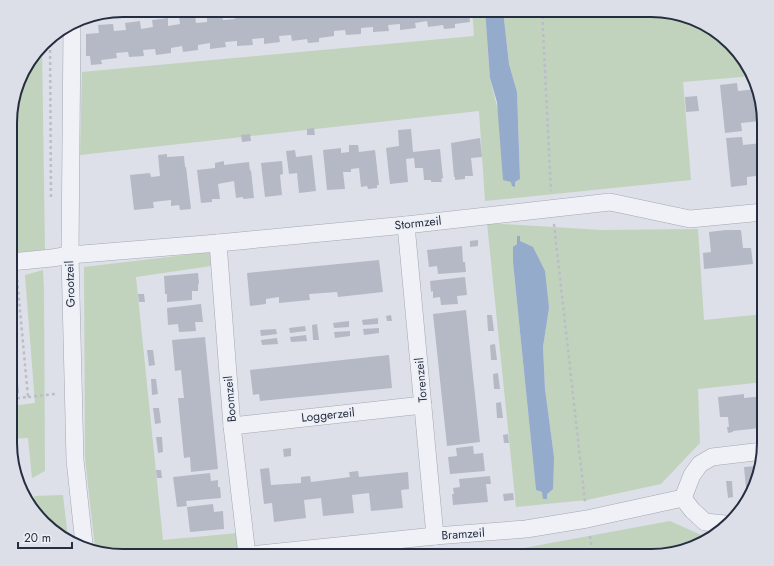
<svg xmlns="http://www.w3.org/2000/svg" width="774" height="566" font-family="Jost,sans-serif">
  <rect width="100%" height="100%" fill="#dde0e8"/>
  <g fill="#c1d2bd" fill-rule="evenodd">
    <path d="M472,10h13l5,68 25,104 5,-3 -3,-87 -8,-28 -6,-54h155l62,24 32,39 1,3 -70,6 8,98 -206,21 -6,-90 -399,44 2,-83 392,-36z"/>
    <path d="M42,46l3,204 -27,2 -7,-65v-79l14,-41z"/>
    <path d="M487,223l114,7 97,-1 6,91 60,-6v68l-66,7 2,54 -39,41 -74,16 -71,7zM517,244l32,64 -6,39 2,42 9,68 -7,38v3l-5,-6 -6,-2 -23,-228v-14z"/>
    <path d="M210,252l1,14 -75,11 27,263 75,-7v17l-69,6h-53l-21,-8 -10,-90 -1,-191z"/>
    <path d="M43,270l1,20 1,181 -13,7 -4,-40 -17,1v-33l24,-3 -10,-128z"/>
    <path d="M63,495l5,43 -14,-6 -18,-20 -2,-16z"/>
    <path d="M670,521l38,17 -7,6 -50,12h-85l-1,-2h-12l-5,-5v6l-2,1h-21l-1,-8z"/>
  </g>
  <g fill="#95abcb">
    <path d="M485,10h18l6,54 8,28 3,87 -5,3v5l-3,-1 -1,-4 -8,-2 -6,-78 -7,-24z"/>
    <path d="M517,236h3v5l13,6 12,24 4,37 -6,39 2,42 9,68 -1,32 -6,5v5h-4l-1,-7 -6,-2 -23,-228v-15l4,-3z"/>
  </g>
  <g fill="#b4b9c5">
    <path d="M248,10h1l1,7 12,-1 -1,-6h16v5l12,-2v-3h15v2l12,-1v-1h153l1,12 -15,2v4l-11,1 -1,-4 -15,2 -1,-6 -12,2 1,5 -16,2v-6l-12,1 1,6 -16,1v-5l-12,1v6l-15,1 -1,-5 -11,1v5l-15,2v4l-11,1 -1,-4 -15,2 -1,-6 -12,1 1,6 -16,2v-6l-12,1 1,6 -16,1v-5l-12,1 1,5 -16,2v-6l-12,2v5l-15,2 -1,-6 -11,2v5l-15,2 -1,-6 -12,1 1,6 -15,1 -1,-5 -12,1 1,5 -16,2 1,4 -11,1 -1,-9h-4v-22l13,-1 -1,-8 15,-1 1,7 12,-1 -1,-7 15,-2 1,8 12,-2 -1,-7 16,-2v8l12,-2 -1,-7 16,-1 1,7 11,-1v-8l15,-1 1,7 12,-1 -1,-7z"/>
    <path d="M737,83l1,8 19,-2 1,7 2,25 -19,2 1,8 -17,2 -5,-48z"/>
    <path d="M697,96l2,15 -13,1 -1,-15z"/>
    <path d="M314,128l1,7h-8v-6z"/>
    <path d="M411,129l2,23 27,-3 3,29 -2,1 1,3h-11v-2h-7l-1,-12h-8l-1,-10 -8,1 2,23 -18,2 -4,-36 13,-2 -1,-16z"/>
    <path d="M250,134l1,7 -9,1 -1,-7z"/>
    <path d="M742,137l1,8 19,-2 2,15v17l-17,2v8l-16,2 -5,-49z"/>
    <path d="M480,138l2,19 -11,1 2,18h-8v3l-10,1v-3h-1l-3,-34z"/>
    <path d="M349,145h9l1,7 16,-2 4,35h-2v3l-9,1 -1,-3 -6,1 -2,-19 -8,1v3h-8l2,17 -18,1 -4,-40 18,-2v5l8,-1z"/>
    <path d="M295,150l1,7 16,-2 4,36 -17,2 -2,-20 -8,1 -3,-23z"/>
    <path d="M167,154v3l17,-1 1,11h1l5,42 -11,1 -1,-5 -8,1v-6l-18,2 1,6 -20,2 -4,-35 20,-2 1,4 9,-1 -2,-21z"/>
    <path d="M224,161v4l25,-3 1,9 1,-1 3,28 -11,1v-2l-7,1 -2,-17 -16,3 2,15h-8v3l-11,1 -4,-33 18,-2v-5z"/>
    <path d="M282,161l1,13 -3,1 2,20 -17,2 -4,-34z"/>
    <path d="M726,230h15l2,18h8l2,16 -49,5 -1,-16 8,-1 -2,-20z"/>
    <path d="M478,240v6l-8,1v-6z"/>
    <path d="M462,246l1,16h2l1,10 -28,2 -1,-8 -8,1 -2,-17z"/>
    <path d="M764,246v17l-6,1 -1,-17z"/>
    <path d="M379,260l4,32 -45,5 -1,-5 -28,2 1,6 -31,3v-6l-13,2v5l-16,2 -3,-33z"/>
    <path d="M198,273l1,11h-1v7h-6v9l-25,2v-8h-2l-1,-18z"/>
    <path d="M465,277l2,18 -10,1 1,8 -17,1 -1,-8 -7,1v-7l-2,1 -1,-11z"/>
    <path d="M764,284v11h-5l-2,-10z"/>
    <path d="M138,294h6l1,8h-6z"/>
    <path d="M201,304l2,18h-8l1,9 -17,1 -1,-8 -10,1 -1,-17z"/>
    <path d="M466,310l14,132 -33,4 -14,-132z"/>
    <path d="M391,315l1,6h-5l-1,-5z"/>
    <path d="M487,315h5l2,16h-6z"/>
    <path d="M378,318v6l-15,1 -1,-5z"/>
    <path d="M349,321v6l-15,1 -1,-5z"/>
    <path d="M317,324l2,16h-6l-1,-15z"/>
    <path d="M11,326h1l7,67h-8z"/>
    <path d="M305,326l1,5 -16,2 -1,-5z"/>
    <path d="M379,328v5l-15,2 -1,-6z"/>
    <path d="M276,329l1,5 -16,2 -1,-6z"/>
    <path d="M350,331v5l-15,2 -1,-6z"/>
    <path d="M306,335l1,6 -16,1 -1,-5z"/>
    <path d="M205,337l13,132 -27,3 -1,-15 -6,1 -6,-60h6l-3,-28 -6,1 -3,-31z"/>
    <path d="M277,338l1,6 -16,1 -1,-5z"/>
    <path d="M495,344l2,16h-6l-1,-15z"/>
    <path d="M147,350h6l2,15 -6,1z"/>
    <path d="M389,355l3,33 -132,13 -1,-7 -6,1 -3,-25z"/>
    <path d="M498,373l2,16h-6l-1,-15z"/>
    <path d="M151,379h5l2,15 -6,1z"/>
    <path d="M744,394v4l20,-2v17h-1l1,16h-4v-1l-27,3v1l-5,1 -1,-6h2l-1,-10h-8l-2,-20z"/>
    <path d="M501,402l2,16h-6l-1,-15z"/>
    <path d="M153,408h6l2,15 -6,1z"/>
    <path d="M508,434l1,9h-5l-1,-8z"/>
    <path d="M156,437h6l1,15 -5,1z"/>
    <path d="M473,446l1,8 9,-1 2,18 -35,3 -2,-17 9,-1 -1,-8z"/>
    <path d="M291,448v8l-7,1 -1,-8z"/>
    <path d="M758,466l-9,22h-3l-2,-21z"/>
    <path d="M269,468l2,17 30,-2v-6l9,-1 1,6 24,-3 15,-2 -1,-5h1l8,-1 1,6 49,-5 1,17 -8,1 2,18 -32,3 -2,-18 -17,2 2,18 -31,3 -2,-18 -17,2 2,18 -32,4 -2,-19 -8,1 -4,-35z"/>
    <path d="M156,470h5l1,8h-5z"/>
    <path d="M210,473l1,8 7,-1v7h2l1,11 -35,3 1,5 -10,1 -4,-30z"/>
    <path d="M490,476l1,8h-5l2,18 -35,3 -1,-11h2l-1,-6 7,-1 -1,-8z"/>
    <path d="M726,481h6l1,16 -5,1z"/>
    <path d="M513,493l1,7 -10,1 -1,-7z"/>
    <path d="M213,504l1,8 9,-1 1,18 -34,3 -3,-25z"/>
  </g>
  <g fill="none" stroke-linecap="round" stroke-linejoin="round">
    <defs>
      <g id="street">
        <path d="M72,25l-2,230 5,205 9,84"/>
        <path d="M406,225l29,311"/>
        <path d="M218,243l14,183 15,129"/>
        <path d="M11,262l41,-4 18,-3 148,-12 188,-18 204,-23 80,17 74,-7"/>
        <path d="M232,426l191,-21"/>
        <path d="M683,498l9,-23 8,-11 12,-7 51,-6"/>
        <path d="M683,498l9,12 13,12 20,2"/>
        <path d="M241,556l194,-20 91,-7 61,-10 96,-21"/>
      </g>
    </defs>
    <use href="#street" stroke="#a2a7b2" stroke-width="18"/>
    <g stroke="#bbbec7" stroke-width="2.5" stroke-dasharray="3 3" stroke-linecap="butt">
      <path d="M542,10l9,181"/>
      <path d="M50,38l1,162"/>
      <path d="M11,222l2,23"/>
      <path d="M554,224l31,278"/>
      <path d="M28,397l27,-3"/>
      <path d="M11,399l17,-2 -11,-119"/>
      <path d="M590,536l3,20"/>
    </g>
    <use href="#street" stroke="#f0f1f6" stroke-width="17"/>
  </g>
  <g text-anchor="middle" stroke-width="3" stroke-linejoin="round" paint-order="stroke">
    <g font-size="12" fill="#252d40" stroke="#eceff6">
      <text transform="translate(418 223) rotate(-6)" y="4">Stormzeil</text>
      <text transform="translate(70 284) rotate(-92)" y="4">Grootzeil</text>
      <text transform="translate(421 380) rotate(-95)" y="4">Torenzeil</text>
      <text transform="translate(230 399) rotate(-95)" y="4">Boomzeil</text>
      <text transform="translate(328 415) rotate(-6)" y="4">Loggerzeil</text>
      <text transform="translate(463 534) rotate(-4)" y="4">Bramzeil</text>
    </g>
  </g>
  <path d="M0 0H774V566H0ZM123 17H651A106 106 0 0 1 757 123V443A106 106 0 0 1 651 549H123A106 106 0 0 1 17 443V123A106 106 0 0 1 123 17Z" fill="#dcdfe7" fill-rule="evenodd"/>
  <path fill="none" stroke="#252d40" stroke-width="2" d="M123 17H651A106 106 0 0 1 757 123V443A106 106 0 0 1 651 549H123A106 106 0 0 1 17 443V123A106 106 0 0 1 123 17Z"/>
  <path d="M18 542v6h54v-6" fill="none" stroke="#252d40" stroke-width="2"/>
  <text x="24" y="542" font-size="12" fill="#252d40" stroke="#eceff6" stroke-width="3" paint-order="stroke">20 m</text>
</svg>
